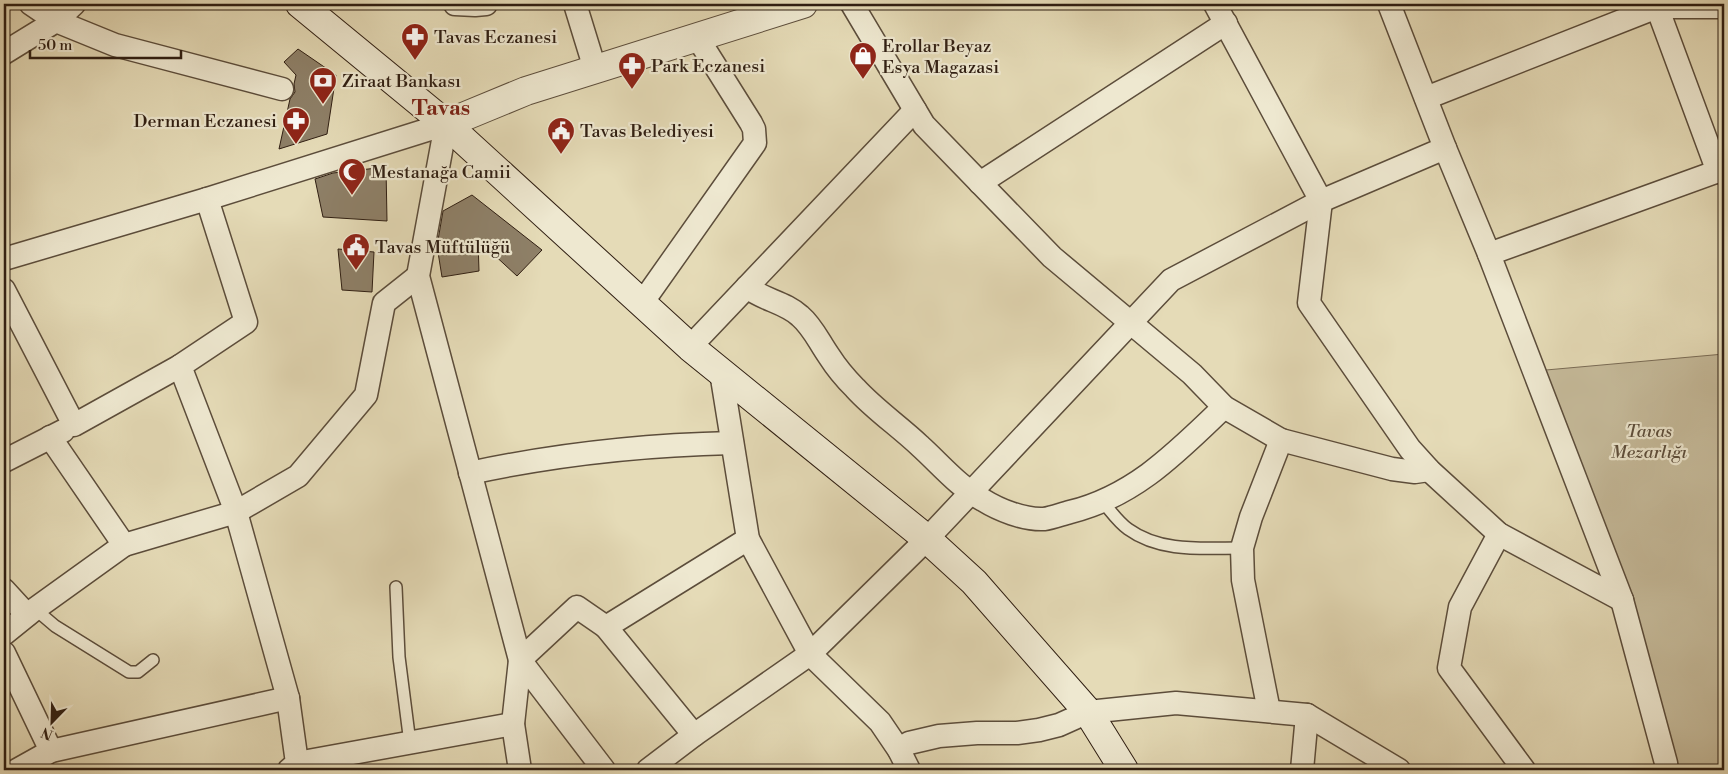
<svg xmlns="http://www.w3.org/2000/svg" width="1728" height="774" font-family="'Libre Bodoni',serif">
  <rect width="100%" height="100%" fill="#e5dbb7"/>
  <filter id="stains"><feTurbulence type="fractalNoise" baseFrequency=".004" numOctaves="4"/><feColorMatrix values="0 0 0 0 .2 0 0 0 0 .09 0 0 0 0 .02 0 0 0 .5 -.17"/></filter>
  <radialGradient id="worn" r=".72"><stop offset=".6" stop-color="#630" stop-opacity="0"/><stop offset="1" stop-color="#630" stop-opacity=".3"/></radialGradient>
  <path fill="#c6bb9b" stroke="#7a6c56" d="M1724,354v416h-46l-132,-400z"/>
  <g fill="#8e8068" stroke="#2f1e12">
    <path d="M298,49l38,26 -9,59 -48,15 11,-50 5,-7 -1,-8 2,-9 -12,-13z"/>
    <path d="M386,167l1,54 -64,-4 -8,-38 18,-6z"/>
    <path d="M472,195l70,55 -25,26 -39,-36 1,31 -37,6 -5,-31 6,-35z"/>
    <path d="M338,249l36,3 -2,40 -30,-2z"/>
  </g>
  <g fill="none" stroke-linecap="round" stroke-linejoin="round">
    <defs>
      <g id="service">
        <path d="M1102,501c8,9 16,21 26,28 33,24 76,19 114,19"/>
        <path d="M396,587l3,70 11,86"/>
        <path d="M35,609l20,17 74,46h9l15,-12"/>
      </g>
      <g id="minor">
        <path d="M31,4l25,17 59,24 167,44"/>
        <path d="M455,4l20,1 11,-1"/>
        <path d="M575,4l20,65"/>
        <path d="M852,4l72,121 128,132 140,117 32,33 57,33 111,29 23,3 14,-2"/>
        <path d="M1215,4l106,197 -12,102 101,146 19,21 70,64 123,66"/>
        <path d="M1389,4l56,144 44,106 133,346 44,163 1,7"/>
        <path d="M1657,7l61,165"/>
        <path d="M4,53l52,-32 18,-17"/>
        <path d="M1426,98l231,-91h67"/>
        <path d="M980,183l246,-160"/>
        <path d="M207,199l39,123 -66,44 56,146 62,-36 68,-81 18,-92 34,-27"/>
        <path d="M1489,254l235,-85"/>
        <path d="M4,259l203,-60 239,-75 -28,152 102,384 84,110"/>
        <path d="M747,287c16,13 38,15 53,29 13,11 19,26 29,40 7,11 16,22 26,32 20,22 44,38 65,58 20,18 39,41 63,54 16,10 41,20 61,19 8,-1 18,-5 26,-7 65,-16 107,-60 154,-105"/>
        <path d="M4,290l70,135 106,-59"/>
        <path d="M642,303l113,-160 -1,-14 -3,-6 -54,-86"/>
        <path d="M690,347l225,-237"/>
        <path d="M721,372l27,167 62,115 70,68 19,28 10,20"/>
        <path d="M50,437l74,108 112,-33 52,186 9,65 -8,7"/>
        <path d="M4,461l59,-30"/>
        <path d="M470,473c88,-19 173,-28 262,-30"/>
        <path d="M1499,534l-39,73 -11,61 75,102"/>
        <path d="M4,590l23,25"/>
        <path d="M606,627l88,108"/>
        <path d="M4,634l31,-25 89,-64"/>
        <path d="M4,653l47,98"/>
        <path d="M1269,711l-26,-131 -1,-32 9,-31 30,-77"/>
        <path d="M899,750l10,-7 30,-7 38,-3h40l22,-3 20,-5 29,-13 88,-9 131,12 92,55"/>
        <path d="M17,770l34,-19 237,-53"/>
        <path d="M299,770l-2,-7 216,-39"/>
        <path d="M520,770l-7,-46 7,-64 57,-53 29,20 142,-88"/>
        <path d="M648,770l46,-35 116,-81 117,-115 244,-259 150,-79 124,-53"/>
        <path d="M1302,770l5,-55"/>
      </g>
      <path id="tertiary" d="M446,124l80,-33 277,-87"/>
      <path id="secondary" d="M300,4l146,120 244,223 237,192 47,43 114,130 36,58"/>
    </defs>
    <use href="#service" stroke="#5c4d3b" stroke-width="14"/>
    <use href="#minor" stroke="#5c4d3b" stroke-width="25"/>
    <use href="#tertiary" stroke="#5c4d3b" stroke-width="30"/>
    <use href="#secondary" stroke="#2f1e12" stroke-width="30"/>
    <use href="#service" stroke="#eee8d0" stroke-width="11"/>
    <use href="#minor" stroke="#eee8d0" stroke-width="22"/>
    <use href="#tertiary" stroke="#eee8d0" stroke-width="28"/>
    <use href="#secondary" stroke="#eee8d0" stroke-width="28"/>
  </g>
  <defs>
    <symbol id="pharmacy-pin" viewBox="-11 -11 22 30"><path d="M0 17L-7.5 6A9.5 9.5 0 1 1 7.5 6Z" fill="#8f2418" stroke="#eee8d0"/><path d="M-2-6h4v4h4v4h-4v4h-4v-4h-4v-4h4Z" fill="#fff"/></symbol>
    <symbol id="shop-pin" viewBox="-11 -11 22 30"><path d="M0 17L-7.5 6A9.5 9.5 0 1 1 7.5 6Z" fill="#8f2418" stroke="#eee8d0"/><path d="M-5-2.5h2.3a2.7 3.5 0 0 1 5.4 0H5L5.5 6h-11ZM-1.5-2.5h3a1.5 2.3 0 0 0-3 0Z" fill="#fff"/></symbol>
    <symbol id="bank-pin" viewBox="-11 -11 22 30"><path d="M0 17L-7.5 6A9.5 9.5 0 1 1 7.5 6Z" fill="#8f2418" stroke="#eee8d0"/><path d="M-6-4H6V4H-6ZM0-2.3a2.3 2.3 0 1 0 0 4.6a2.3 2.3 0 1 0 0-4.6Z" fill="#fff"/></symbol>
    <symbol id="civic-pin" viewBox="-11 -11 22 30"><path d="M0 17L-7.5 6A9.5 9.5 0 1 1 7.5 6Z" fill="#8f2418" stroke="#eee8d0"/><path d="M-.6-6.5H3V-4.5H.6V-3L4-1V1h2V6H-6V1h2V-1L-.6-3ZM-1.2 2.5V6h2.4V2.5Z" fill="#fff"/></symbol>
    <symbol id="mosque-pin" viewBox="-11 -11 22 30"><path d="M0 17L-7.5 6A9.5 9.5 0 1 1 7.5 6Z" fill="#8f2418" stroke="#eee8d0"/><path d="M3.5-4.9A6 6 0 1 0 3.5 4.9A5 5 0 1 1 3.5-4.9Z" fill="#fff"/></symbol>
  </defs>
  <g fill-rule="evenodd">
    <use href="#pharmacy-pin" x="399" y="21" width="32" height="43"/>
    <use href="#shop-pin" x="847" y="40" width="32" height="43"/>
    <use href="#pharmacy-pin" x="616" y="50" width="32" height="43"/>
    <use href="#bank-pin" x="307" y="65" width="32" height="43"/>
    <use href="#pharmacy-pin" x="280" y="105" width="32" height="43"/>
    <use href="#civic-pin" x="545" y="115" width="32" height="43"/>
    <use href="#mosque-pin" x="336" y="156" width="32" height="43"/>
    <use href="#civic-pin" x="340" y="231" width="32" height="43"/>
  </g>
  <g text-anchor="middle" stroke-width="4.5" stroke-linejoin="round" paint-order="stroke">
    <g font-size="18" fill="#2f1e12" stroke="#eee8d0" text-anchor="start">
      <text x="434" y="43">Tavas Eczanesi</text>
      <text x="882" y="52">Erollar Beyaz<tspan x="882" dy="21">Esya Magazasi</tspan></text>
      <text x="651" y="72">Park Eczanesi</text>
      <text x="342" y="87">Ziraat Bankası</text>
      <text x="277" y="127" text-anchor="end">Derman Eczanesi</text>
      <text x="580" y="137">Tavas Belediyesi</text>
      <text x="371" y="178">Mestanağa Camii</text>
      <text x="375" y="253">Tavas Müftülüğü</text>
    </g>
    <g font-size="18" font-style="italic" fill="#5c4d3b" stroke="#eee8d0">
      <text x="1649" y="437">Tavas<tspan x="1649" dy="21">Mezarlığı</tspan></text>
    </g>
    <g font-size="22" font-weight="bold" fill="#7a1f14" stroke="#eee8d0">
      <text x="441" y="115">Tavas</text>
    </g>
  </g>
  <rect width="1728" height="774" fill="none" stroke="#e5dbb7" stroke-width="20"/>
  <rect x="5" y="5" width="1718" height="764" fill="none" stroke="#2f1e12" stroke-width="2.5"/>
  <rect x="10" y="10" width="1708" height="754" fill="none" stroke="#2f1e12"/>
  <g transform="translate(52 722) rotate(203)" stroke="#eee8d0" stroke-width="4" paint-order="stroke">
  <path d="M0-4L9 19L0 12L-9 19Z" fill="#2f1e12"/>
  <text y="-8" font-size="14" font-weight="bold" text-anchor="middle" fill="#2f1e12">N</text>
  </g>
  <path d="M30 50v8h151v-8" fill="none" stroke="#2f1e12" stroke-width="2.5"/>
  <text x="38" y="50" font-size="15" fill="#2f1e12" stroke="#eee8d0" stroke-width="4" paint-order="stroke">50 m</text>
  <rect width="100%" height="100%" filter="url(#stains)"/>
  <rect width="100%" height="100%" fill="url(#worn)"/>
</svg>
